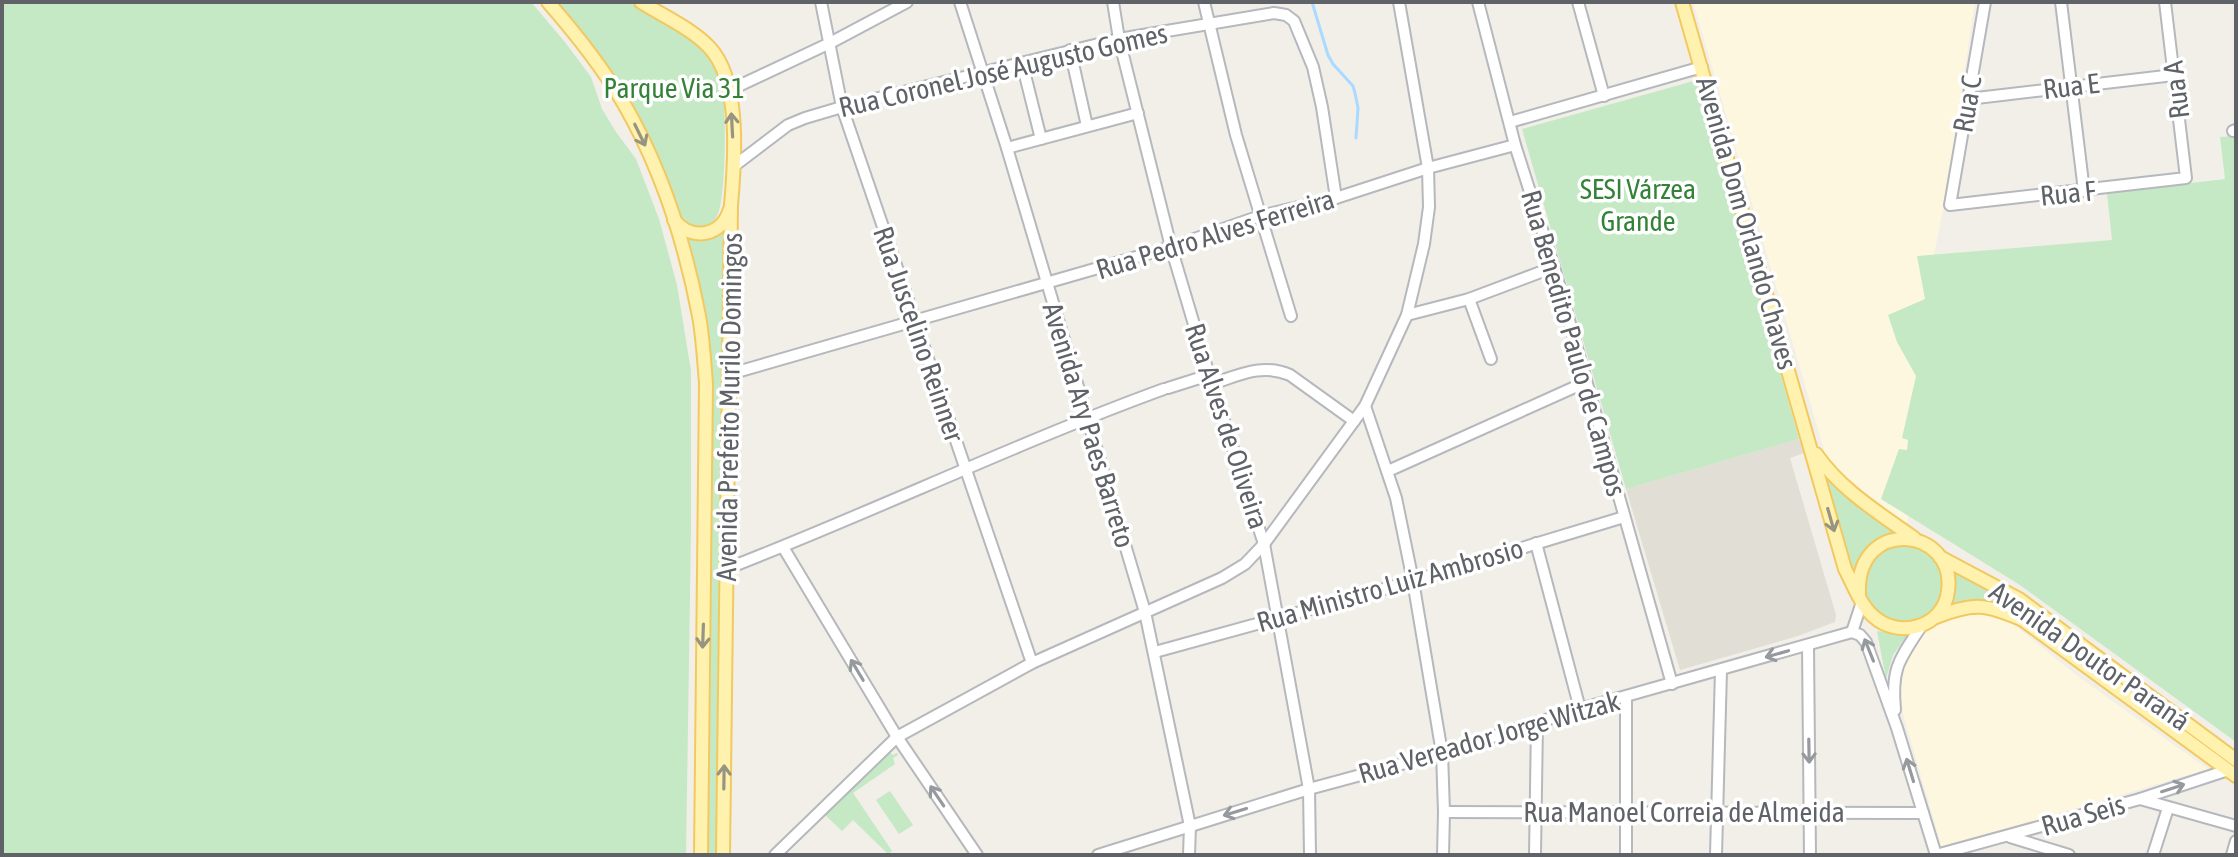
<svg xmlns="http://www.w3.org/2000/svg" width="2238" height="857" font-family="'Asap Condensed',sans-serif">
  <rect width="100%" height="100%" fill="#f1efe8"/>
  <g fill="#fef7e0">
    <path d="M1693,2h282l-31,203 -14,69 19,5 -43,250 -44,-32 -33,-30z"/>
    <path d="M1968,613l27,3 14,5 71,57 128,91 -266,79 -35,-120 -7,-27 -1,-17 7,-26 13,-21 30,-19z"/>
  </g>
  <path fill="#e1ded6" d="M1799,439l5,14 -14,5 46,157 -1,7 -37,14 -118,34 -54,-181z"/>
  <g fill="#c5e8c5">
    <path d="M2,2h529l33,39 27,36 11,32 14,23 20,27 23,60 18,66 14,86v157l-5,327h-684z"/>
    <path d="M559,2h70l69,42c8,8 18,18 22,30 7,19 7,125 -3,142 -3,6 -9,9 -15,10 -9,1 -15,-3 -21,-10l-38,-87 -38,-64z"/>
    <path d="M1697,80l102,359 -173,50 -104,-360z"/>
    <path d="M2236,136v606l-216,-157 -139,-86 18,-50 8,1 1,-10 -6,-2 14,-62 -19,-34 -9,-27 37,-16 -8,-43 195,-16 -5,-47 118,-14 -5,-42z"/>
    <path d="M725,231l-7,624h-12l5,-424 -27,-196c15,7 28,6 41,-4z"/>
    <path d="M1818,468l9,11 74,55c-25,3 -38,15 -47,38z"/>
    <circle cx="1903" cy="584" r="39"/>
    <path d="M1950,566l53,31 33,24c-38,-22 -50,-20 -92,-12z"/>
    <path d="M1877,631l30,4 -14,20 -7,24z"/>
    <path d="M890,753l3,2 4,-2 1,2 -5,3 2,6 -42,29 39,58 -4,3 -35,-34 -11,11 -17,-16z"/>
    <path d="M890,791l23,34 -14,9 -23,-34z"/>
  </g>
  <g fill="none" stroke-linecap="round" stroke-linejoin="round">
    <path stroke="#aadaff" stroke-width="3" d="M1312,2l16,53 5,9 20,22 2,7 3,15 -2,30"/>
    <defs>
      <g id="minor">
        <path d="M821,2l21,105 190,556"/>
        <path d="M960,2l47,146 138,464 45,214 -1,29"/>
        <path d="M1113,2l6,37 52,208 38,128 55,169 45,245 1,66"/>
        <path d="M1204,2l32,133 55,181"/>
        <path d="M1478,2l37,143 39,122 118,417"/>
        <path d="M1578,2l26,94"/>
        <path d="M1985,2l-35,203 236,-27 -21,-176"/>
        <path d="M2061,2l23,189"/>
        <path d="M1070,50l17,76"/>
        <path d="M1022,63l19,76"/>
        <path d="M730,90l100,-47 77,-41"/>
        <path d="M1968,99l206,-24"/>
        <path d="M1510,122l192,-55"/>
        <path d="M2233,131l3,-1"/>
        <path d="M1007,148l131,-35"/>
        <path d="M734,166l54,-41 17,-7 37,-11 277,-68 155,-26 12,2 8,6 19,46 9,40 14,91"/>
        <path d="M1469,299l22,60"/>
        <path d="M1407,315l62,-16 85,-32"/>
        <path d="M730,374l441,-127 89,-31 76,-18 92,-30 87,-23"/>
        <path d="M1212,384c27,-9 50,-21 78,-9l64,46"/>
        <path d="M1168,388l41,-13"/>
        <path d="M1365,406l31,92 17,83 29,172 2,59 -1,43"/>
        <path d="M1388,471l198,-89"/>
        <path d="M1536,543l44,166"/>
        <path d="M783,547l114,190 80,118"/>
        <path d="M726,569c147,-57 290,-126 438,-180"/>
        <path d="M1852,632l8,3 6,7 31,86 39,127"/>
        <path d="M1852,632l10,-30"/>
        <path d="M1808,645l2,210"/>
        <path d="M1155,652l258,-71 211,-64"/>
        <path d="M1895,710c-4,-42 4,-50 27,-85"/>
        <path d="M2140,799l96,27"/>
        <path d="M1444,812l479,1"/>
        <path d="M2010,837l59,18"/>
        <path d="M775,855l122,-118 135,-74 190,-85 23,-14 19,-20 101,-138 42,-91 17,-71 5,-37 -1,-39 -29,-166"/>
        <path d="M1098,855l211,-66 133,-36 138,-44 272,-77"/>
        <path d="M1535,855l2,-132"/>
        <path d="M1626,855v-158"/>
        <path d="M1716,855l5,-185"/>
        <path d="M1936,855l204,-56 88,-29"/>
        <path d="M2153,855l15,-47"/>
        <path d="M2232,855l4,-14"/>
      </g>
      <g id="major">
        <path d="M548,2c28,32 55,66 76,102 37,64 61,139 75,212 4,22 5,45 7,67l-5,472"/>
        <path d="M641,2c22,14 50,26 68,45 32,33 26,114 22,158l-8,650"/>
        <path d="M1682,2l163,567c8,15 15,35 28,47 26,24 71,11 75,-25 9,-64 -93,-76 -89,4"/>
        <path d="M674,220c18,22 48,16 56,-11"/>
        <path d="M1816,454c25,36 63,59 98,84"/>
        <path d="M1940,557l79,42 217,161"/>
        <path d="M1936,617c38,-15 50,-13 87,3l213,156"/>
      </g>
    </defs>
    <use href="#minor" stroke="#b5b8bc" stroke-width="14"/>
    <use href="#major" stroke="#f2c960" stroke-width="16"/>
    <use href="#minor" stroke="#fff" stroke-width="10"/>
    <use href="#major" stroke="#fff2af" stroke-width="12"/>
  </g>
  <defs><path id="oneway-shaft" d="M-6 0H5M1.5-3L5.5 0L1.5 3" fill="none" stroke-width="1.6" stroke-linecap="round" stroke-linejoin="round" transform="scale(2)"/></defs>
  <g stroke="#979581">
    <use href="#oneway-shaft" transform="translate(732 125) rotate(-93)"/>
    <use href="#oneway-shaft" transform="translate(640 135) rotate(64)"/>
    <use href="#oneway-shaft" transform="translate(1831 520) rotate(74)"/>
    <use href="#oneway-shaft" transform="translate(703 636) rotate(92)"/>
    <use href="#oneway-shaft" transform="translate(724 777) rotate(-89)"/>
  </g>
  <g stroke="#979a9d">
    <use href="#oneway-shaft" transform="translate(1869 650) rotate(-112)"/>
    <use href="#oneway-shaft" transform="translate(1777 654) rotate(164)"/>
    <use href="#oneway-shaft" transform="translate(857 670) rotate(-121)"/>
    <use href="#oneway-shaft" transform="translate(1809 751) rotate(89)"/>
    <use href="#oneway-shaft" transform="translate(1910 770) rotate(-107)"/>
    <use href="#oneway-shaft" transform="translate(2173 788) rotate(-18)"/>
    <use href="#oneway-shaft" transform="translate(937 796) rotate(-124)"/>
    <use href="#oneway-shaft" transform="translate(1235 812) rotate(163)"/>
  </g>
  <g text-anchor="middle" stroke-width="7" stroke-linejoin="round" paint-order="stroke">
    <g font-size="28" fill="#5f6368" stroke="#fff">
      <text transform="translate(1003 70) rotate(-13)" y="10">Rua Coronel José Augusto Gomes</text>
      <text transform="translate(2071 86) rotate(-7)" y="10">Rua E</text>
      <text transform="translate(2176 90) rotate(-97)" y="10">Rua A</text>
      <text transform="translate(1967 104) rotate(-80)" y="10">Rua C</text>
      <text transform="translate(2068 193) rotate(-6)" y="10">Rua F</text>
      <text transform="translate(1747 223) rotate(74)" y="10">Avenida Dom Orlando Chaves</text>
      <text transform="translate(1215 234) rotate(-17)" y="10">Rua Pedro Alves Ferreira</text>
      <text transform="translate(919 334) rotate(71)" y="10">Rua Juscelino Reinner</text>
      <text transform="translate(1574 343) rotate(74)" y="10">Rua Benedito Paulo de Campos</text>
      <text transform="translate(729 407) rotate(-89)" y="10">Avenida Prefeito Murilo Domingos</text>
      <text transform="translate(1089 425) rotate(73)" y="10">Avenida Ary Paes Barreto</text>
      <text transform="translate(1227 426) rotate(72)" y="10">Rua Alves de Oliveira</text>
      <text transform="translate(1390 585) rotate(-16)" y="10">Rua Ministro Luiz Ambrosio</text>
      <text transform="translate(2090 656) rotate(35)" y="10">Avenida Doutor Paraná</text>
      <text transform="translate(1489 737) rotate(-16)" y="10">Rua Vereador Jorge Witzak</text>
      <text x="1684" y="822">Rua Manoel Correia de Almeida</text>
      <text transform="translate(2083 815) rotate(-16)" y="10">Rua Seis</text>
    </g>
    <g font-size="28" fill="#348238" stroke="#fff">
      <text x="674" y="98">Parque Via 31</text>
      <text x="1638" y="199">SESI Várzea<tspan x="1638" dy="32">Grande</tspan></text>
    </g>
  </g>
  <rect width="2238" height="857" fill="none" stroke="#5f6368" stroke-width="8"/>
</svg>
